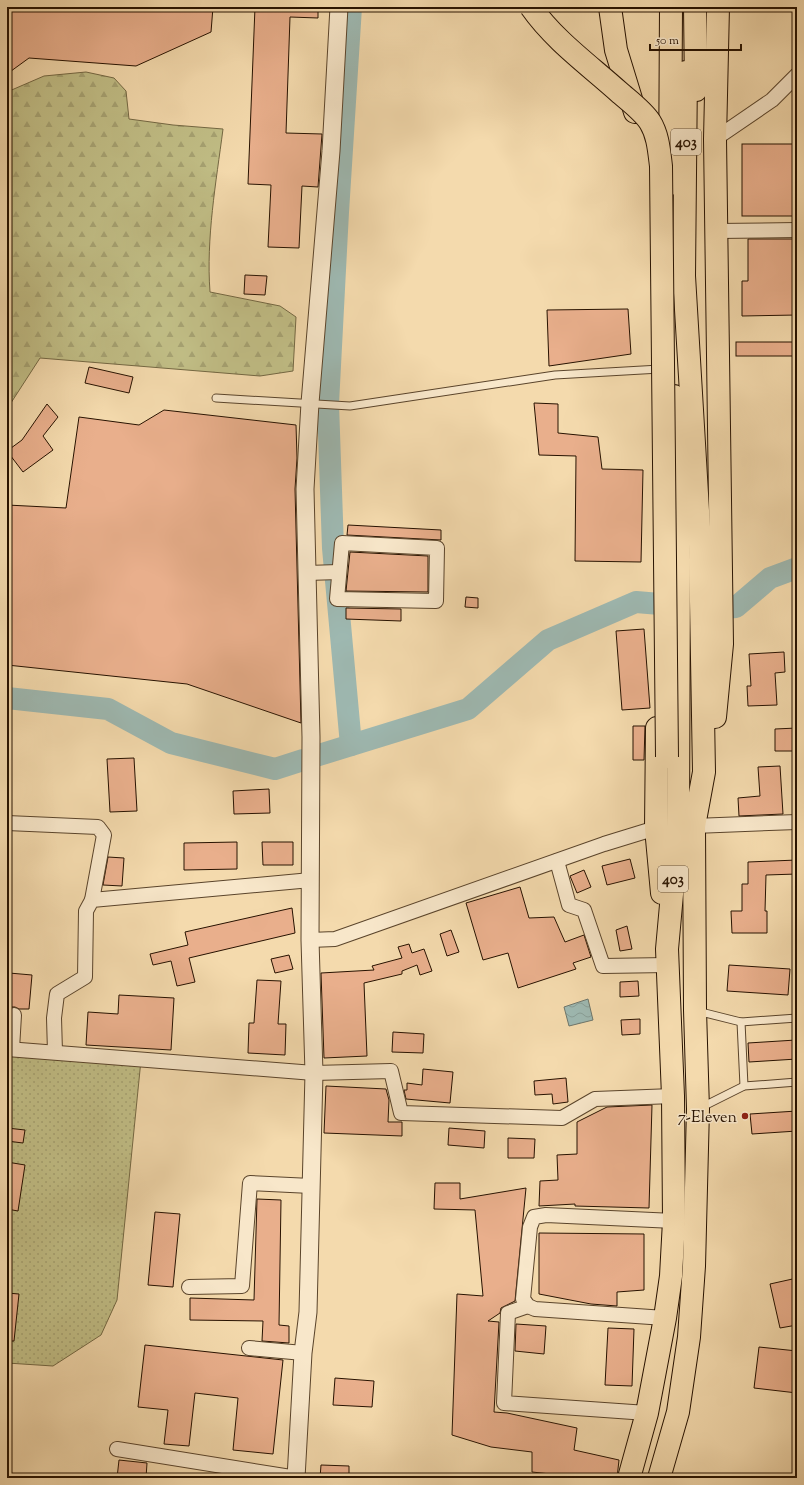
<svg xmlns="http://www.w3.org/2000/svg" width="804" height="1485" font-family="'Sorts Mill Goudy',serif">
  <defs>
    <pattern id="grass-dots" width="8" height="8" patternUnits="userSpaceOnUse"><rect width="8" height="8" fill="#c1be86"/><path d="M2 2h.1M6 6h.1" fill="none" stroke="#a6a272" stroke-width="1.8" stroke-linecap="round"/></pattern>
    <pattern id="forest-firs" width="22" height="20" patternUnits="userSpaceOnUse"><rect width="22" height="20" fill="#c1be86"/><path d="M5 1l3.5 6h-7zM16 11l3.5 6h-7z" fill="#a6a272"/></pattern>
    <pattern id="water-waves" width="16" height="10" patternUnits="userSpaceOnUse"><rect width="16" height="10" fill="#9eb9b2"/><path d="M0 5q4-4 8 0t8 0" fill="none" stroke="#889e97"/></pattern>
  </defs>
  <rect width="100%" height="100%" fill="#f4daad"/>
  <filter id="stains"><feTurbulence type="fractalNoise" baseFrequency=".005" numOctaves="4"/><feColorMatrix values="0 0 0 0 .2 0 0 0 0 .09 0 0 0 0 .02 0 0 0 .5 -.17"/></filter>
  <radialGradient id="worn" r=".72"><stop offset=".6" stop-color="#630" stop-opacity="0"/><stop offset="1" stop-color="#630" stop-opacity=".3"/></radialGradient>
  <path fill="url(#grass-dots)" stroke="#746843" d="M7,1049l134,11 -24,240 -16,35 -48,31 -46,-3z"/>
  <path fill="url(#forest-firs)" stroke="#746843" d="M86,72l28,6 12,13 3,28 44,6 50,4c-7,54 -17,109 -13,163l70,14 16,11 -3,54 -33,5 -220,-18 -33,51v-317l37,-16z"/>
  <path fill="url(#water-waves)" stroke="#6e766b" d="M588,999l5,21 -24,6 -5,-19z"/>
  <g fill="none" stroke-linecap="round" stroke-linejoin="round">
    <g stroke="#9eb9b2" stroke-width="22">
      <path d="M351,7l-13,205 -10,192 5,144 18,197"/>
      <path d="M710,609l26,-2 34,-29 27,-10"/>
      <path d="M7,698l101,11 63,34 104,26 28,-9"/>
      <path d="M319,755l149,-46 80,-69 88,-38 36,3"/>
    </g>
  </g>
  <g fill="#e9af8c" stroke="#271200">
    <path d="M7,7h206l-2,25 -75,34 -107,-8 -22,16z"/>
    <path d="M255,7h63v11l-28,-1 -4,116 36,1 -4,53 -16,-1 -3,62 -31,-1 3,-62 -23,-1z"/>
    <rect x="742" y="144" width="55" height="72"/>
    <path d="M748,239h49v76l-55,1v-35h6z"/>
    <path d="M245,275l22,1 -2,19 -21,-1z"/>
    <path d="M628,309l3,45 -82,12 -2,-56z"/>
    <rect x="736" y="342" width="61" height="14"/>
    <path d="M89,367l44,10 -4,16 -44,-10z"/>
    <path d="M534,403l24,1v29l40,4 4,32 41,1 -2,92 -66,-1 1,-105 -37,-1z"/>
    <path d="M47,404l11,13 -15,19 10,14 -30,22 -16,-21 15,-11z"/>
    <path d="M164,410l132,15 1,33 -2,31 6,234 -114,-39 -180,-19v-160l59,3 13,-91 60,8z"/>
    <path d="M348,525l93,5v10l-94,-5z"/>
    <path d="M350,552l78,4v36l-82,-1z"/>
    <path d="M466,597l12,1v10l-13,-1z"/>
    <path d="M346,608l55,1v12l-55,-2z"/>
    <path d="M644,629l6,79 -28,2 -6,-79z"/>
    <path d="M784,652l1,20 -10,1 2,32 -29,1 -1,-20h4l-2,-32z"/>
    <path d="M633,726h12l-1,34h-11z"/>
    <path d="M797,728v23h-22v-22z"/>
    <path d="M134,758l3,53 -27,1 -3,-53z"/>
    <path d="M780,766l3,48 -44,2 -1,-18 22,-2 -2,-29z"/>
    <path d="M269,789l1,24 -36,1 -1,-23z"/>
    <path d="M237,842v27l-53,1v-27z"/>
    <path d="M262,842h31v23h-30z"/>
    <path d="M108,857l16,1 -2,28 -19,-1z"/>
    <path d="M630,859l5,19 -28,7 -5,-19z"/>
    <path d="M797,860v14l-31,1 -1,36h2v22h-35l-1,-22h11v-27h6v-22z"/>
    <path d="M584,870l7,17 -14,6 -7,-17z"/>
    <path d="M520,887l9,31 25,-1 11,25 19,-7 7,22 -18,6 3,6 -58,19 -10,-35 -25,7 -17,-57z"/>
    <path d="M292,908l3,25 -106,25 6,24 -18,4 -6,-25 -18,4 -3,-11 38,-9 -3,-13z"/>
    <path d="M627,926l5,23 -12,2 -4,-21z"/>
    <path d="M451,930l8,22 -12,4 -7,-22z"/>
    <path d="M409,944l3,9 12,-4 8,22 -12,4 -3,-10 -15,6v3l-38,9 3,73 -43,2 -3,-85 53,-3 -2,-4 30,-8 -4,-11z"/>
    <path d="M289,955l4,14 -18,4 -4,-14z"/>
    <path d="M729,965l61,4 -2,26 -61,-4z"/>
    <path d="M9,973l23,2 -3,34h-10l-4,-2h-8z"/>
    <path d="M257,980l24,1 -3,43h8l-1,31 -37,-2 1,-30h5z"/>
    <path d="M638,981l1,15 -19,1v-15z"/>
    <path d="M119,995l55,3 -3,52 -85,-5 2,-33 30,2z"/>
    <path d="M640,1019v15l-18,1 -1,-15z"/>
    <path d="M393,1032l31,2 -1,19 -31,-1z"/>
    <path d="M796,1040l1,19 -48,3 -1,-19z"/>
    <path d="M423,1069l30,3 -3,31 -44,-4 -2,-9h3v-7l15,2z"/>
    <path d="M566,1078l2,24 -15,2 -1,-10 -17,1 -1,-14z"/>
    <path d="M326,1086l60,3 3,11 -1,22h14v14l-78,-3z"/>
    <path d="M652,1105l-3,103 -74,-2v-2l-36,2 1,-25 18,-1 -1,-25 20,-1v-32l30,-15z"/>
    <path d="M797,1111v20l-45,3 -2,-20z"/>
    <path d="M7,1128l18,2 -2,13 -16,-2z"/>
    <path d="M449,1128l36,3 -1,17 -36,-3z"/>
    <path d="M508,1138l27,1 -1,19h-26z"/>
    <path d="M7,1162l18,3 -7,46 -11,-2z"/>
    <path d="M435,1183h25v16l66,-11 -11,113 -14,7 -1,5 -12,8 11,1 -5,90 13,1 70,15 -3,22 45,10 -2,18h-29l-56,-6v-20l-41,-5 -39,-12 5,-141 26,2 -8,-86 -41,-1z"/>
    <path d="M257,1199l24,1 -2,125 10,1v17l-27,-2 1,-20 -73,-1v-22l64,2z"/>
    <path d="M155,1212l25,2 -7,73 -25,-2z"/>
    <path d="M539,1233l105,1v56l-27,2v14l-26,-2 -52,-10z"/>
    <path d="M797,1278v47l-17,3 -10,-44z"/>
    <path d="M7,1293l12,1 -5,47h-7z"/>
    <path d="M516,1324l30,2 -2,28 -29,-3z"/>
    <path d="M608,1328l26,1 -2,57 -27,-1z"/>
    <path d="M145,1345l138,15 -10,94 -40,-4 5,-52 -43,-5 -6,53 -25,-2 4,-34 -30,-3z"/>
    <path d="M759,1347l38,4v42l-43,-5z"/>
    <path d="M335,1378l39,3 -2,26 -39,-2z"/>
    <path d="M119,1460l28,3 -1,15h-29z"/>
    <path d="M321,1465l28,1v12h-29z"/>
  </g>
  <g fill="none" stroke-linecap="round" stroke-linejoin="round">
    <defs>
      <g id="service">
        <path d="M216,398l134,8 205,-31 105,-6"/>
        <path d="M697,1011l44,11 56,-4"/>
        <path d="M741,1022l3,64"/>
        <path d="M700,1108l44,-22 53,-4"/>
      </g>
      <g id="minor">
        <path d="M715,139l57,-39 25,-25"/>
        <path d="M717,231l80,-1"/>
        <path d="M342,543l95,5 -1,53 -99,-2z"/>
        <path d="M307,573l32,-1"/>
        <path d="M7,823l91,4 6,8 -12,65"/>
        <path d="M694,826l103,-4"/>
        <path d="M557,861l12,44 15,5 19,56 64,-1"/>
        <path d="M310,940l25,-1 269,-95 52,-16"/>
        <path d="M7,1049l307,24 77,-2 10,42 161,5 33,-19 78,-3"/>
        <path d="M12,1049l2,-34"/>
        <path d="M55,1052l-1,-34 3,-24 28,-17 1,-66 6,-11 219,-20"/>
        <path d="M189,1287l53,-1 8,-103 61,3"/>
        <path d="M528,1306l-20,7 -4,90 143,10"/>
        <path d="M665,1318l-130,-9 -7,-3 -5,-7 7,-72 4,-10 12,-2 128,6"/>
        <path d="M249,1348l54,5"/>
        <path d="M117,1449l180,29"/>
      </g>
      <path id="tertiary" d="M296,1478l7,-125 5,-41 6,-239 -4,-133 1,-203 -6,-248 5,-86 21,-252 8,-144"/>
      <g id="trunk">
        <path d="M610,7l6,43 19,62"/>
        <path d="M695,7l1,83"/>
        <path d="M670,184l1,-177"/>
        <path d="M715,717l7,-73 -7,-505 3,-132"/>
        <path d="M657,728l-1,100 6,65"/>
        <path d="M629,1478l18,-65 18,-95 6,-42 3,-55 -1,-125 -6,-147 11,-121 1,-268 -5,-164"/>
        <path d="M659,1478l19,-66 11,-75 5,-71 4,-157 -3,-99 -1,-184 10,-54 -4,-228 -16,-268 2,-204"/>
      </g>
    </defs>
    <use href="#service" stroke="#5a442b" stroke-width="9"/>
    <use href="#minor" stroke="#5a442b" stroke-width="16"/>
    <use href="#tertiary" stroke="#5a442b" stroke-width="19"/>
    <use href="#trunk" stroke="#271200" stroke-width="24"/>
    <use href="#service" stroke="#f8e7ca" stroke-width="7"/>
    <use href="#minor" stroke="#f8e7ca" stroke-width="14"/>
    <use href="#tertiary" stroke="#f8e7ca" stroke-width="17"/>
    <use href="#trunk" stroke="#f4daad" stroke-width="22"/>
    <defs>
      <path id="trunk-bridge" d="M531,7c23,33 58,58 88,85 9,8 24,19 31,30 8,13 9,28 11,44l6,591"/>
    </defs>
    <use href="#trunk-bridge" stroke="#271200" stroke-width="24" stroke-linecap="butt"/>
    <use href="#trunk-bridge" stroke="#f4daad" stroke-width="22"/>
  </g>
  <circle fill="#8f2418" stroke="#f8e7ca" stroke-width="1.5" cx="745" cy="1116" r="4"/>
  <g text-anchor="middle" stroke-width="3" stroke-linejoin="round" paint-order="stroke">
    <g fill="#f8e7ca" stroke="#66523d" stroke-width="1">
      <rect x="671" y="129" width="30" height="26" rx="3"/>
      <rect x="658" y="866" width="30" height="26" rx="3"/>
    </g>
    <g font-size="15" font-weight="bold" fill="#271200">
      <text x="686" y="147">403</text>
      <text x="673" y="884">403</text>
    </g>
    <g font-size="16" fill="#271200" stroke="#f8e7ca" text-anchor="end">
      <text x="737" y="1122">7-Eleven</text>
    </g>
  </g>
  <rect width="804" height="1485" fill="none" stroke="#f4daad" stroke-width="24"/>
  <rect x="8" y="8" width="788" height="1469" fill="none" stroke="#271200" stroke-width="2"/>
  <rect x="12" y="12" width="780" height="1461" fill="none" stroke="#271200"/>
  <path d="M650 44v6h91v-6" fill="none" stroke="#271200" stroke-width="2"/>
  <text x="656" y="44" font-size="12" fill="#271200" stroke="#f8e7ca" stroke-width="3" paint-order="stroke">50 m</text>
  <rect width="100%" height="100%" filter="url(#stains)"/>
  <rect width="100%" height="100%" fill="url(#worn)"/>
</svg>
